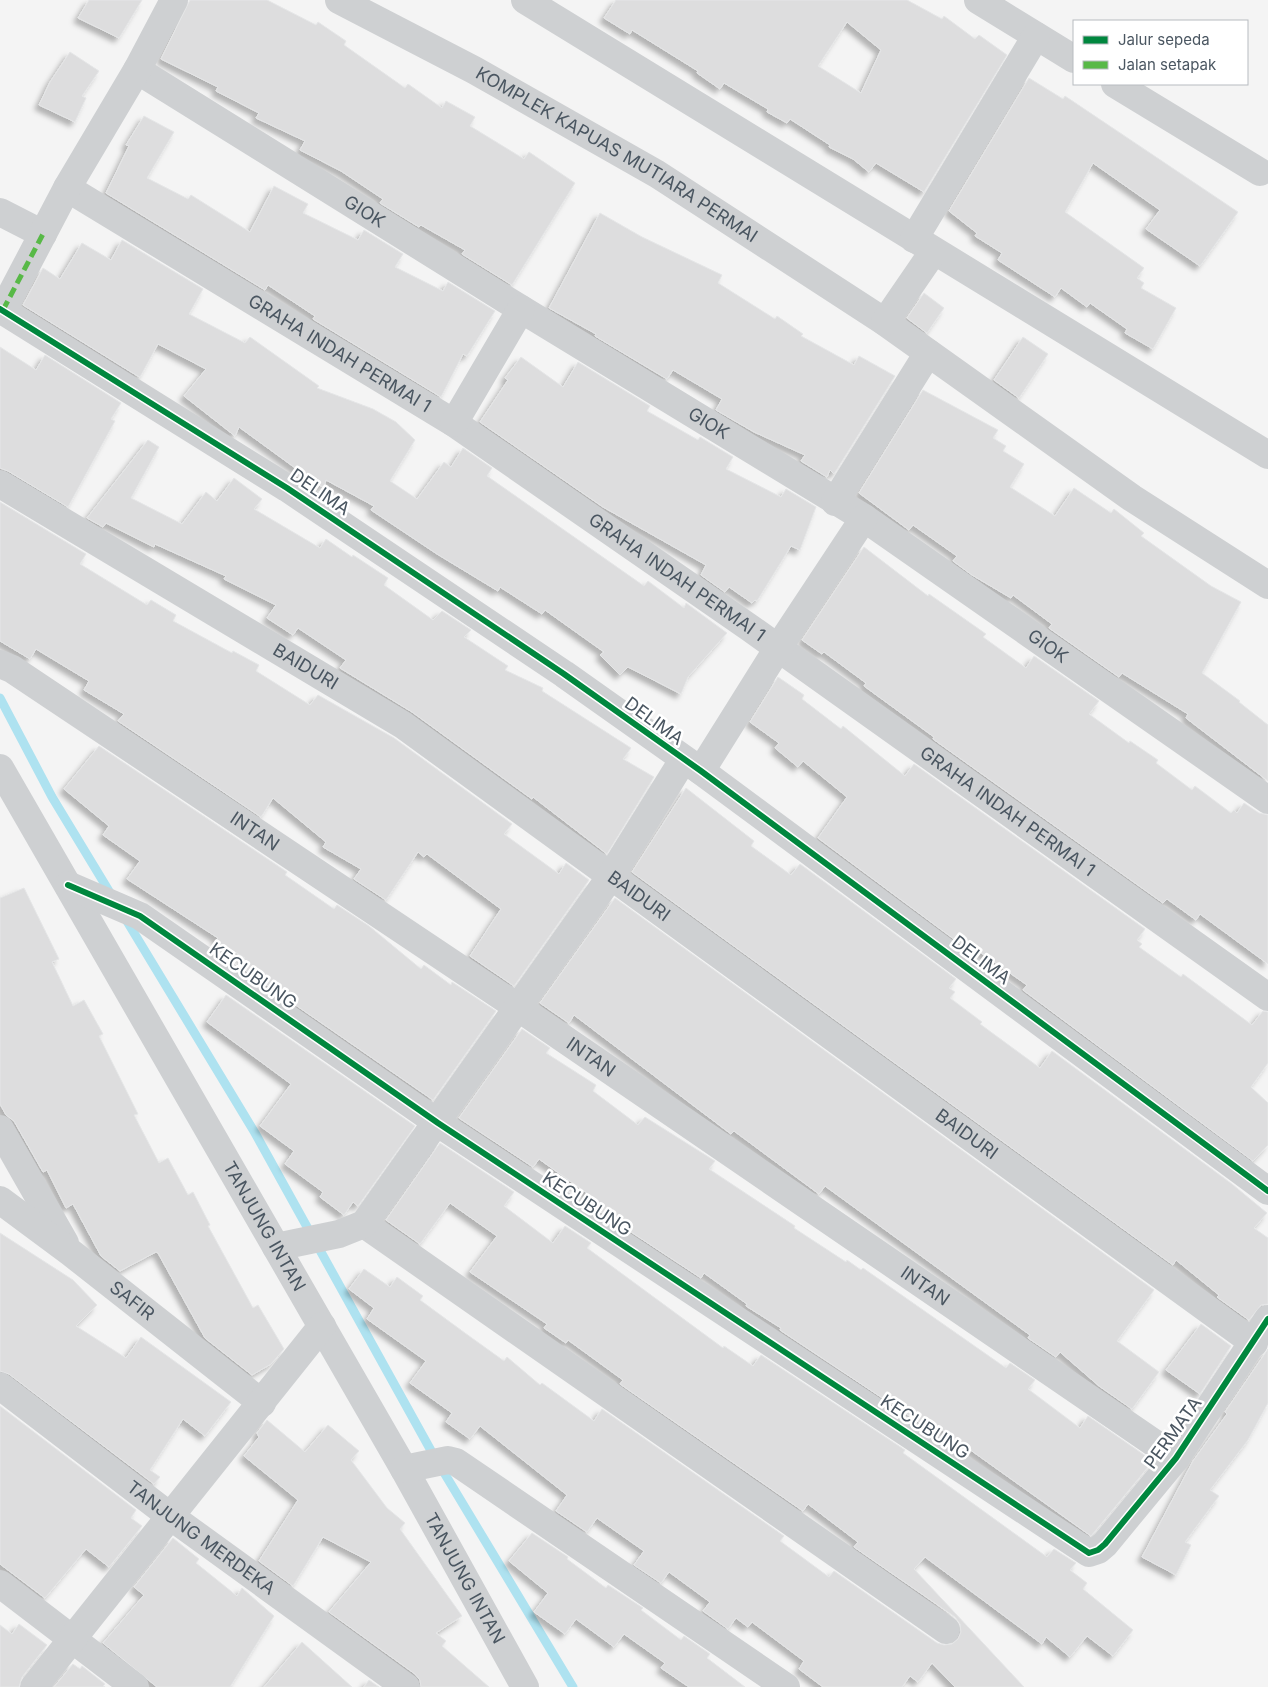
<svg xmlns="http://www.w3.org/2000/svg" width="1268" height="1687" font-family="Inter,sans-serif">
  <defs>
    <filter id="shadow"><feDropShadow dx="-4.5" dy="4.5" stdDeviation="2.5" flood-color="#0004"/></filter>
  </defs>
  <rect width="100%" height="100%" fill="#f4f4f4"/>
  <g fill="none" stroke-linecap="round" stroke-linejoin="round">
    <g stroke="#aee2f0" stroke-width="9">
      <path d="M0,698l52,99 60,99"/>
      <path d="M125,918l130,215 179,323 139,231"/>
    </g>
  </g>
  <g fill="#ddddde" stroke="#e5e6e7" fill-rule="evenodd" filter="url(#shadow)">
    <path d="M89,0h53l-23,38 -41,-20z"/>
    <path d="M190,0h77l49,25 2,-3 28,19 -2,4 61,43 3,-4 34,24 4,-7 29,16 -5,9 54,33 5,-7 46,31 -63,102 -50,-31 3,-4 -44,-25 -2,2 -39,-24 3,-4 -42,-28 -41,-21 5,-9 -49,-23 3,-5 -43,-22 2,-4 -57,-28z"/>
    <path d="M616,0h291l35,19 2,-3 31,23 4,-4 28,20 -83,137 -48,-29 -7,9 -16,-13 -24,-12 1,-2 -40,-26 -3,4 -20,-11 1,-3 -44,-26 -4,6 -23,-16 1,-2 -66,-41 -2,4 -26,-16zM847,22l34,28 -20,43 -43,-27z"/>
    <path d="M70,52l29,19 -17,25 4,2 -11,24 -36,-17 11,-23z"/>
    <path d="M1029,78l34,21 2,-3 173,116 -38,54 -54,-37 14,-19 -67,-47 -28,49 79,56 -7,10 7,5 -3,5 35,20 -23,41 -28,-16 2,-4 -37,-26 -3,4 -26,-19 -6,9 -57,-37 4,-7 -27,-17 2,-3 -28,-22z"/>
    <path d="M144,116l30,16 -27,46 41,21 3,-4 59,37 24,-46 34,18 -5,9 55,27 6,-10 39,24 -8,13 48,24 5,-9 47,29 -28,45 -4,-2 -22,43 -128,-78 2,-3 -47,-31 -3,5 -159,-97 23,-47 -3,-1z"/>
    <path d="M600,213l42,24 80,38 -4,8 57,36 2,-3 26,18 -2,2 53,29 5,-9 36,20 -61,98 -4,-4 -3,7 -26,-16 4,-6 -51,-23 -38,-22 6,-11 -49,-29 -6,9 -72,-43 1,-2 -47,-26z"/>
    <path d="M122,240l81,49 -14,25 56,29 5,-6 69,49 -2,2 56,21 23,13 19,18 -25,41 27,18 27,-37 7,5 12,-19 29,20 -5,8 157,110 4,-5 36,27 2,-5 41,30 -39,44 -7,17 -53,-27 -8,8 -20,-20 4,-3 -59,-42 -3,4 -42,-27 -2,4 -61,-37 -66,-44 3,-4 -48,-26 -2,7 -23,-8 -5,-4 2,-5 -59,-43 -4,9 -51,-40 22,-27 -48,-25 -18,33 -4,-2 -113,-70 20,-37 17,11 22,-36 29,17z"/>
    <path d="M924,293l20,15 -17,25 -20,-15z"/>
    <path d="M1023,337l25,17 -29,44 -25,-18z"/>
    <path d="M0,347l36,23 9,-15 76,48 -10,16 4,2 -47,86 -60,-36 -8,-3z"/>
    <path d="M521,357l42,30 15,-25 72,44 -3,5 51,29 2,-3 33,20 -7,12 55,28 5,-8 30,18 -16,43 -9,-4 -34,55 -2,-1 -3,3 -23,-16 -4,5 -24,-17 5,-10 -103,-58 -123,-85 28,-42 -3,-2z"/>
    <path d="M923,390l75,40 -5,8 13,8 -3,5 21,13 -14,23 45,29 19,-28 37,25 3,-4 30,24 -3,3 70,50 30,16 -39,71 38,28 -1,1 29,23v56l-82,-63 2,-4 -66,-41 -3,4 -70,-49 3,-4 -39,-29 -2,3 -39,-23 -19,-14 4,-5 -44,-31 -4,5 -50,-37z"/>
    <path d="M148,440l11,7 -28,51 51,26 24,-32 11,9 17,-23 28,21 -8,10 66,39 6,-9 26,18 1,-2 35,23 -4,7 49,35 9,-9 29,19 -7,7 44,29 -3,4 38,18 -1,3 89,57 -8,11 31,18 -47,77 -74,-57 -1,2 -120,-87 -72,-44 6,-8 -48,-32 -5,7 -26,-17 9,-13 -52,-26 2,-3 -71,-32 -1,3 -48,-24 -3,4 -16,-9z"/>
    <path d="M0,502l86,52 -6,10 67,41 4,-5 25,15 -3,6 59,32 1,-2 26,14 -3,6 54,34 8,-10 76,43 118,86 -8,10 55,40 7,-11 23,17 -75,106 -44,-30 31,-47 -74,-55 -3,3 -6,-5 -32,48 -32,-21 7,-10 -38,-22 3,-5 -53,-44 -12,19 -143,-96 6,-7 -40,-24 5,-9 -53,-32 -6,10 -30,-18z"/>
    <path d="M864,547l64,49 1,-2 57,40 -3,3 43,31 8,-12 65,45 -10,13 40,29 1,-2 28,19 -2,3 36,27 3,-4 36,27 3,-3 3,3 7,-10 15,10 9,2v149l-68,-50 -4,6 -29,-21 -4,4 -230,-164 1,-2 -70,-51 2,-3 -42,-31 -2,2 -20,-14z"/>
    <path d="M778,677l26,18 -2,4 39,30 2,-3 62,50 9,-12 231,165 -8,11 5,4 -3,3 42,30 2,-3 69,51 11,-14 5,1v51l-17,24 17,16v42l-15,16 -230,-171 4,-5 -50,-35 -3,4 -156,-116 29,-41 -44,-36 -5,6 -23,-19 4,-5 -29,-21z"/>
    <path d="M99,746l188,126 -2,3 49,34 3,-4 32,21 52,43 3,-4 27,20 1,-3 44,29 -63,89 -188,-130 3,-5 -5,-4 2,-3 -29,-17 2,-3 -91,-59 13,-18 -37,-26 6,-9 -45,-37z"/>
    <path d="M686,788l68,53 -3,5 40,29 9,-11 156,115 -7,9 6,4 -5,6 32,24 -2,2 60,44 12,-17 180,133 35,29 -13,15 14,10v66l-7,1 -12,15 -32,-23 2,-2 -43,-35 -3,5 -541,-393z"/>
    <path d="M24,888l35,71 -7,3 21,44 11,-6 19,34 -4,2 39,78 -4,1 25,48 9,-5 20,37 5,-3 17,33 -2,1 45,82 5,-3 26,44 -13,15 -19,11 -47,-37 -47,-85 -2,-1 -36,19 -19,-15 -28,-52 -7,4 -19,-38 -4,2 -29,-51 -8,-6 -6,-11v-206z"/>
    <path d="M615,898l539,392 -37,51 42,31 -27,37 -33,-23 -39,-34 -4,5 -28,-19 2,-3 -205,-149 -6,8 -85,-63 -3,3 -157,-119 -5,8 -29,-20z"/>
    <path d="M226,995l189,131 -57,80 -5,-4 -9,13 -24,-18 3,-5 -38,-28 9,-13 -34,-25 31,-42 -84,-62z"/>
    <path d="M522,1029l28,19 -4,5 50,32 -3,6 45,34 7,-8 70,44 -6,8 86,57 -1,2 52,34 1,-2 14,10 2,-2 143,100 4,-5 25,17 -7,9 52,39 8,-12 65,45 -62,75 -164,-117 -4,6 -143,-95 1,-2 -35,-22 1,-2 -43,-31 -3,5 -117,-77 3,-8 -48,-34 -6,8 -74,-49z"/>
    <path d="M440,1143l74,49 -10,14 49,37 12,-17 26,17 -4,5 136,100 1,-2 29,20 8,-11 144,95 -2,3 144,104 7,-8 22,14 -6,7 17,13 -4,6 50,41 -20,26 -26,-20 -17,21 -24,-20 -4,7 -117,-87 -11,12 110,118h-69l-23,-24 -14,19 -8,-6 -8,11h-79l-24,-18 5,-8 -52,-39 -4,5 -12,-9 -8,11 -25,-18 7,-9 -41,-30 -8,11 -27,-18 10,-14 -47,-33 -10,14 -31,-21 11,-16 -87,-69 -10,13 -24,-17 6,-9 -42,-30 16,-22 -59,-42 7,-11 -25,-19 15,-20 26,18 7,-10 26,19 -3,4 45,33 39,28 3,-4 33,28 2,-2 52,38 8,-12 182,127 -4,5 49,36 5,-6 103,72 7,2 8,-1 6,-5 3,-7 -1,-8 -5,-7 -101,-70 4,-5 -50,-38 -5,7 -183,-127 3,-4 -55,-40 -2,3 -22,-15 3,-4 -77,-52 27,-36 -47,-33 -30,41 -34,-24z"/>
    <path d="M0,1233l73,47 24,25 -21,21 50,32 15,-21 90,65 -26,34 -22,-17 -33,51 10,7 -6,7 -145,-110 -9,-3z"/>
    <path d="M1201,1324l30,22 -31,48 -34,-24z"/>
    <path d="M1268,1349v54l-20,37 -38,50 9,6 -34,46 6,3 -15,30 -34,-18 51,-96 34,-47 -2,-2z"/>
    <path d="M0,1406l136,104 -5,8 11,8 -33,41 -23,-18 -41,49 -45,-34z"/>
    <path d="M267,1420l38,32 23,-27 31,26 -8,9 36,48 18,15 -5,6 62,87 -26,17 10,8 -4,5 47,41h-68l-1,-7 -5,-6 -86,-62 42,-50 -48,-25 -30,49 -34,-25 39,-61 -54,-44 15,-19 -2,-4z"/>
    <path d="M532,1533l36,24 -1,2 39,29 2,-3 35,23 -2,2 40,30 3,-4 26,18 -3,4 38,29h-56l-28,-19 4,-5 -41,-29 -10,13 -38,-28 -11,15 -31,-22 14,-19 -39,-32z"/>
    <path d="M173,1538l26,21 -3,4 41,33 5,-8 32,28 -44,71h-73l-54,-44 41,-48 -10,-8z"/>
    <path d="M19,1624l28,21 -25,32 -3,10h-19v-62l12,9z"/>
    <path d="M302,1642l50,45h-88z"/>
    <path d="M73,1664l7,5 2,-3 23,18 -2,2 2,1h-51z"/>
    <path d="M369,1680l10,7h-15z"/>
  </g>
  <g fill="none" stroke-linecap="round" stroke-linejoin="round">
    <g stroke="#ced0d2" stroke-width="28">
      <path id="s1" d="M339,0l135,70 183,104 228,148 247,176 136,87"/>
      <path d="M525,0l743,455"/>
      <path d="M978,0l96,59"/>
      <path id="s2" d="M137,70l384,239 343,209 404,282"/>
      <path d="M1115,84l145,88"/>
      <path id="s3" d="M67,188l387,235 296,205 518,369"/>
      <path d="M0,212l43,22"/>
      <path d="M914,239l122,-203"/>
      <path d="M0,309l287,179 277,186 137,97 567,420"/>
      <path d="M3,310l64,-122 70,-118 37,-70"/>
      <path d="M885,322l48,-70"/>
      <path d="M454,423l67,-114"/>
      <path id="s4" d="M0,484l403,241 851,618"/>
      <path d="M835,502l93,-149"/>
      <path id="s5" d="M0,664l12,5 507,339 657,450"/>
      <path id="s6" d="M0,768l404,701 121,218"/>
      <path d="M701,771l77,-123 86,-130"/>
      <path d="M68,885l72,31 298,207 651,430 9,-3 7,-6 71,-86 92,-139"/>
      <path d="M0,1129l65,114"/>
      <path id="s7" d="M0,1200l70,52 192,151"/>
      <path d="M364,1224l582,406"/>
      <path d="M276,1247l63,-13 25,-10 247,-348 72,-116"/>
      <path id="s8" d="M0,1386l170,130 236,171"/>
      <path d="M404,1469l44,-9 8,2 330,225"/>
      <path d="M0,1584l135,103"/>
      <path d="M34,1687l288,-361"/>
    </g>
    <path stroke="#58b947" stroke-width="5" stroke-dasharray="10 5" stroke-linecap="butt" d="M3,310l40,-76"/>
    <defs>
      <g id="cycleway">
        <path d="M0,309l287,179 277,186 137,97 567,420"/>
        <path d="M68,885l72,31 298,207 651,430 9,-3 7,-6 71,-86 92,-139"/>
      </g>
    </defs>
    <use href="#cycleway" stroke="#fff" stroke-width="9"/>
    <use href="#cycleway" stroke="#00873e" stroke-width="6"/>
  </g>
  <g text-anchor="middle" stroke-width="5" stroke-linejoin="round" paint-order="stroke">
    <g font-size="18" fill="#4a5661" stroke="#fff">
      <text dy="6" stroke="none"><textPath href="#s1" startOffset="318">KOMPLEK KAPUAS MUTIARA PERMAI</textPath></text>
      <text dy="6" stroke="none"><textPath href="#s2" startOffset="268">GIOK</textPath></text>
      <text dy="6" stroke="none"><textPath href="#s3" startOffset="319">GRAHA INDAH PERMAI 1</textPath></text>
      <text dy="6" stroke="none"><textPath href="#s2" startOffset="672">GIOK</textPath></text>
      <text transform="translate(320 492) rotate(34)" y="6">DELIMA</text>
      <text dy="6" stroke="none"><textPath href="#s3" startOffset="724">GRAHA INDAH PERMAI 1</textPath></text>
      <text dy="6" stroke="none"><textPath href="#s2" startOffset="1078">GIOK</textPath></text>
      <text dy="6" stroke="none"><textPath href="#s4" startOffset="356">BAIDURI</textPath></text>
      <text transform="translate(654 721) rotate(36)" y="6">DELIMA</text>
      <text dy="6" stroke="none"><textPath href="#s3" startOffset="1129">GRAHA INDAH PERMAI 1</textPath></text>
      <text dy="6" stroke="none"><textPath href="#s5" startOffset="305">INTAN</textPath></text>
      <text dy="6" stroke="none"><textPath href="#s4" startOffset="761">BAIDURI</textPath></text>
      <text transform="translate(981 960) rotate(37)" y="6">DELIMA</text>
      <text transform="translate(253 976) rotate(35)" y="6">KECUBUNG</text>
      <text dy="6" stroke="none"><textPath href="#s5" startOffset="710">INTAN</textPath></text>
      <text dy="6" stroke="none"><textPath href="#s4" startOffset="1166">BAIDURI</textPath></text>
      <text transform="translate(587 1204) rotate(33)" y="6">KECUBUNG</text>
      <text dy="6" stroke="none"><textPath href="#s6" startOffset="529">TANJUNG INTAN</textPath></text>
      <text dy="6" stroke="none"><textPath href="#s5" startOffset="1115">INTAN</textPath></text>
      <text dy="6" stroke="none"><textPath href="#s7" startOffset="166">SAFIR</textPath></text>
      <text transform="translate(925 1427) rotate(33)" y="6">KECUBUNG</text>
      <text transform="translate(1173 1433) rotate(-54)" y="6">PERMATA</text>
      <text dy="6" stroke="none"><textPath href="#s8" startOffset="252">TANJUNG MERDEKA</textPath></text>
      <text dy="6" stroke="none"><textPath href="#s6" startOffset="934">TANJUNG INTAN</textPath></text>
    </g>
  </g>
  <rect x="1073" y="20" width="175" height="65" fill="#ffffff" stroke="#b7bbc0"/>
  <rect x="1083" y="36" width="25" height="8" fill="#00873e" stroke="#b7bbc0"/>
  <text x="1118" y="45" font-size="15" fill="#4a5661">Jalur sepeda</text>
  <rect x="1083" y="61" width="25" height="8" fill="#58b947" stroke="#b7bbc0"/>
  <text x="1118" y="70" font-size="15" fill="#4a5661">Jalan setapak</text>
</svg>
